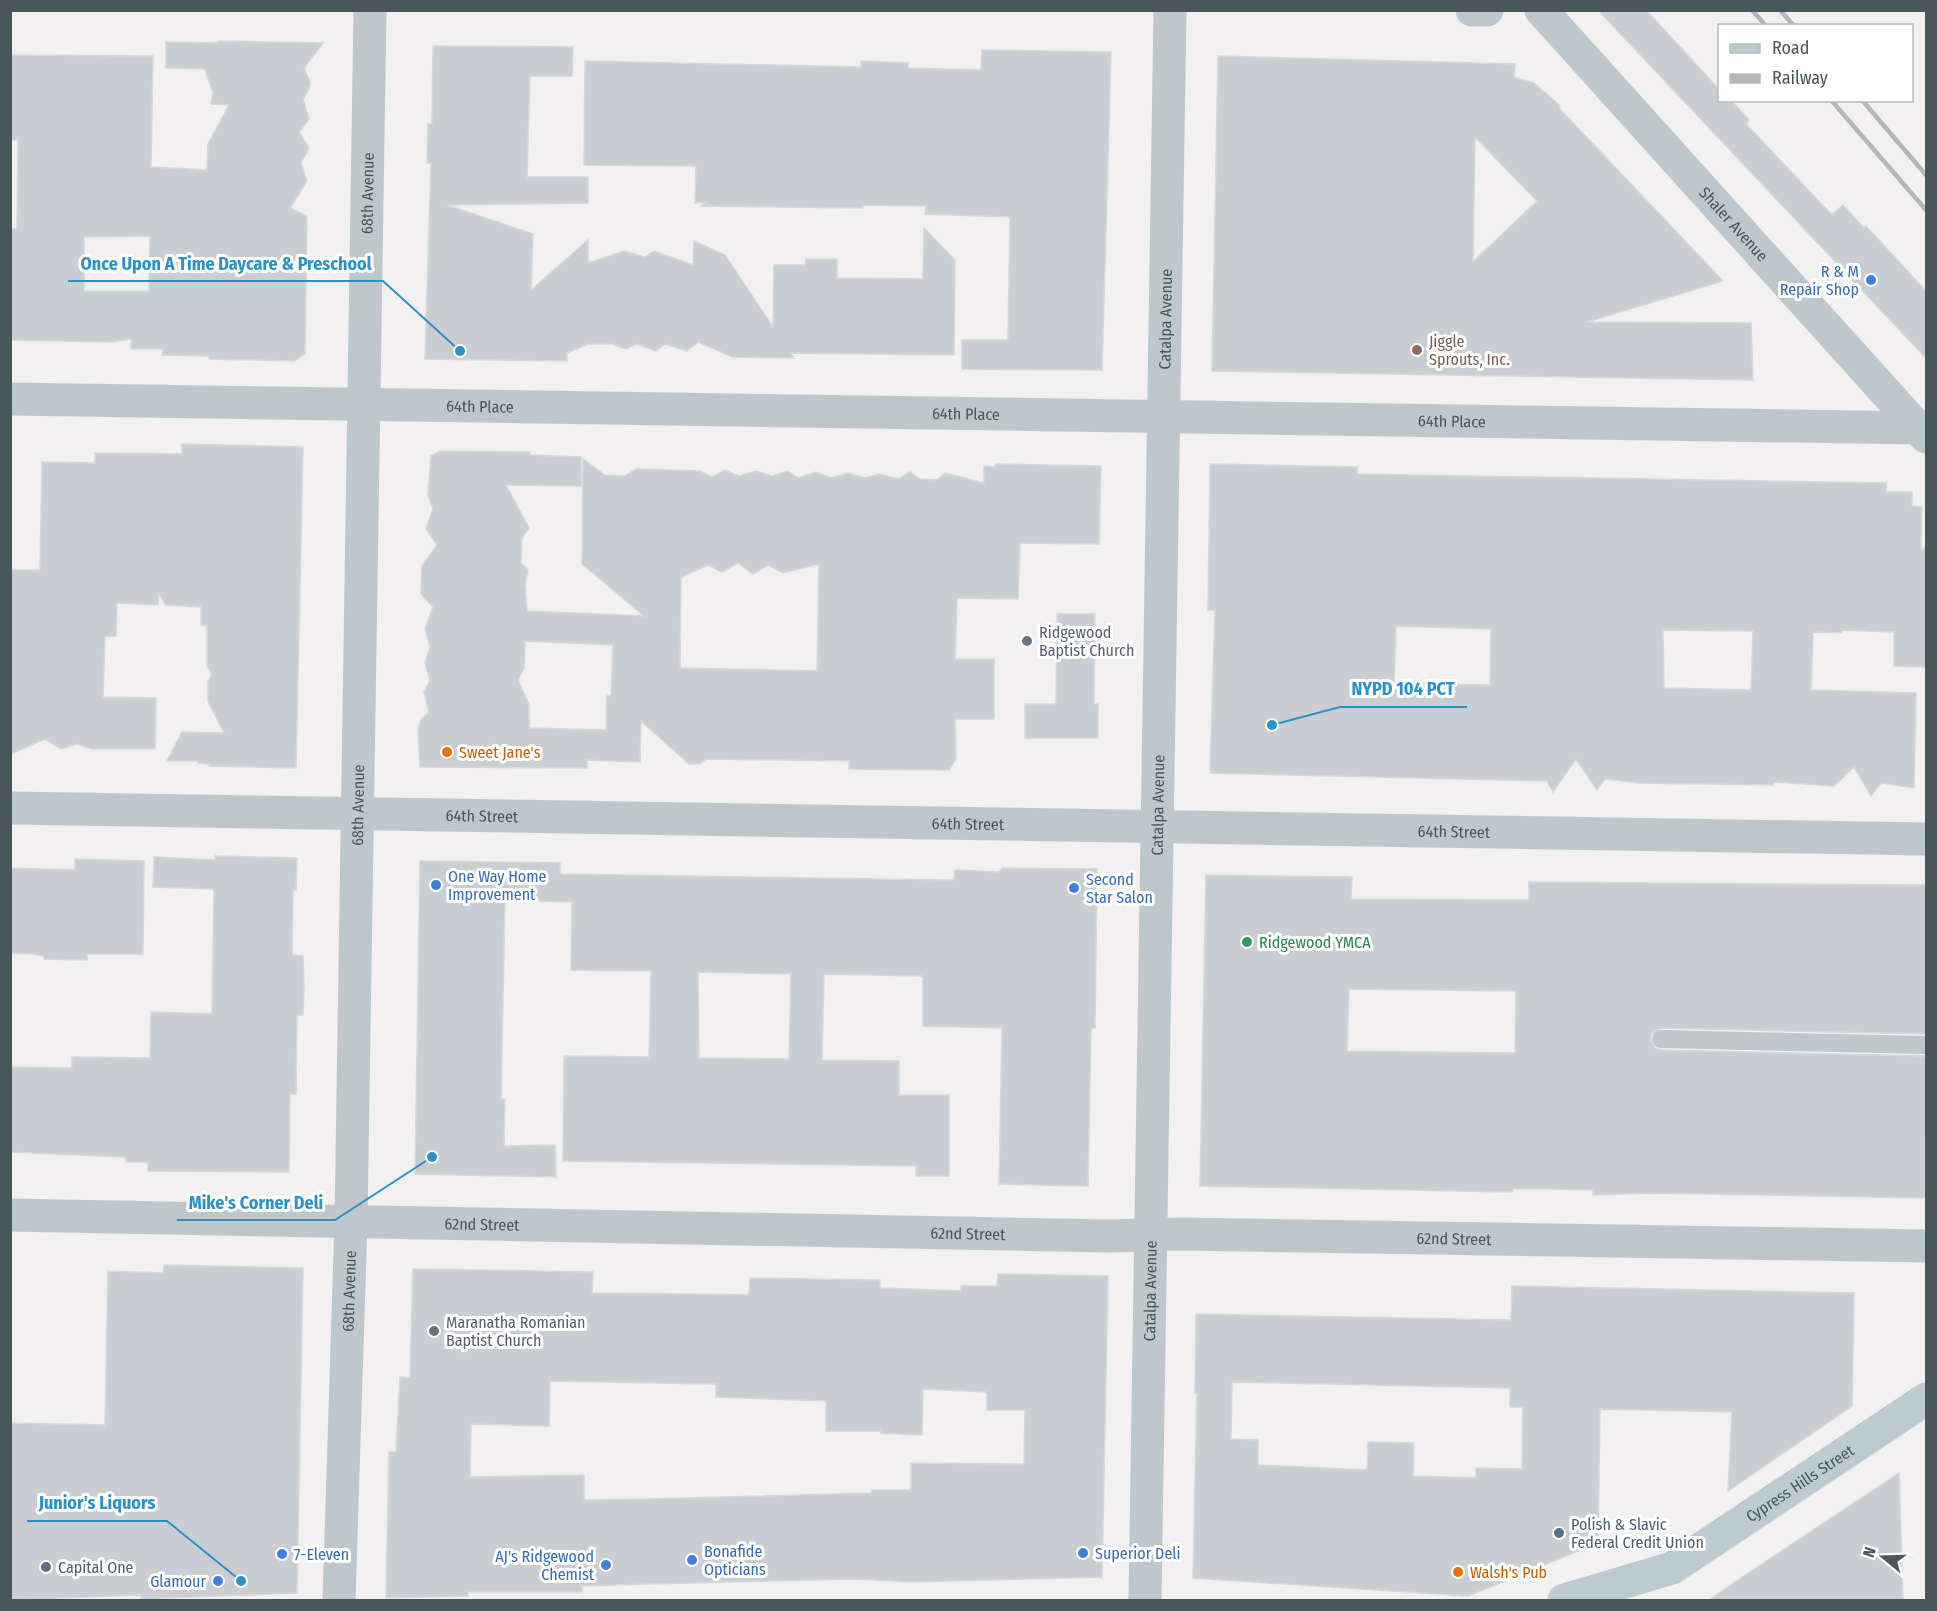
<svg xmlns="http://www.w3.org/2000/svg" width="1937" height="1611" font-family="'Fira Sans Condensed',sans-serif">
  <rect width="100%" height="100%" fill="#f2f0f1"/>
  <g fill="#caced2" stroke="#d4d8db" stroke-width="1.5" fill-rule="evenodd">
    <path d="M1598,10h48l73,79v11h12l18,20 -3,4 86,91 11,-10 21,23 2,-2 60,65v67z"/>
    <path d="M218,41l105,2 -19,25 6,14 -1,7 -6,10 6,20 -10,13 10,16 -8,15 6,18 -17,27 17,8 -2,138 -11,7 -85,-2v-3l-47,-1 1,-6h-32v-10l-21,3 -100,-2v-111h7l1,-89h-8v-85l143,1 -2,111 56,3 1,-26 21,-39 -18,-1 2,-11 -8,-24 -39,-1v-26l49,1zM150,236l-1,55h-65v-54z"/>
    <path d="M433,46l140,1 -1,29h-42l-3,101h61v26l-141,2 86,29 -2,56 57,-50v23l36,-12 21,6 9,-6 39,14 1,-24 31,14 48,72 1,-62h32v-6h31v19l86,1 1,-51 31,32 -1,95 -164,-2 4,5 -61,-1 -35,-15 -11,9 -22,-7 -9,7 -20,-7 -10,5 -15,-5h-22l-22,9v8l-142,-2 6,-196h-4l1,-39h4z"/>
    <path d="M982,50l129,2 -9,318 -140,-1v-29h46l2,-123 -85,-3 1,-8 -63,-1v3l-162,-2 5,-4 -11,1 1,-37 -112,-1 1,-104 276,6v-6l47,2v5l73,2z"/>
    <path d="M1218,56l297,8 -1,13 20,6 26,23 -1,2 164,173 -136,41 164,1 2,57 -541,-9zM1475,137l62,64 -64,61z"/>
    <path d="M182,444l121,3 -7,321 -87,-2v-2l-11,-1v-2h-31l15,-29 42,1 -16,-32v-19l4,-8 -5,-8v-41h-6v-18l-35,-2 -8,-12v12l-41,-2 -1,33h-11l-2,61 53,1 -1,51h-62l-16,-5 -16,5 -16,-10 -34,15 -1,-184h30l2,-108 53,1v-10l87,1z"/>
    <path d="M440,451l90,1v3l51,2v29l-75,-1 23,43 -7,10 -1,25 7,7 -3,15 2,26 117,5 -62,-52 1,-105 22,16 20,1 11,-7 64,2 12,6 13,-7 14,6 17,-5 16,5 16,-5 10,7 18,-6 15,6 17,-5 17,5 14,-4 20,5 11,-7 10,7 17,1 8,-7 39,10v-17l11,1 1,-3 105,2 -2,78 -79,-1 -2,56 -61,-1 -2,61h39v60h-39l1,40 -7,11 -100,-1v-8l-143,-2 -6,5h-11l-48,-43 -1,41 -53,-2v8l-167,-1 -2,-38 3,-9 8,-8 -5,-20 6,-12 -5,-17 5,-16 -5,-18 8,-22 -12,-13 1,-28 15,-21 -11,-16 7,-20 -5,-14 3,-39zM738,563l15,11 15,-9 15,8 36,-9 -2,107 -137,-3 1,-91 27,-12 14,7zM525,641l88,4 -2,51h-4l-1,34 -77,-2v-23l-11,-25 6,-12z"/>
    <path d="M1210,464l148,3 -1,7 529,9v9h26v14l10,1 -1,44 5,-5v121l-32,-1v-34l-52,-2 -1,3 -28,-1 -2,58 105,3 -2,95 -33,-5 -10,13 -17,-29 -20,19 -60,-4 -1,3 -133,-2 -35,-4 -8,11 -21,-31 -23,33 -6,-11 -337,-8 5,-163h-7zM1396,626l95,3 -1,56 -96,-2zM1663,630l90,1 -2,59 -87,-2z"/>
    <path d="M1057,614h38l-1,90h4v34h-73v-34h31z"/>
    <path d="M215,856l82,2 -1,32h-3l-1,65 11,1 1,29 -1,30h-6l-1,79h-6l-1,78 -141,-1v-9h-21l-3,-5 -114,-5v-85l62,1v-11l78,1 1,-46 61,2 2,-125 -61,-2 1,-30 61,3z"/>
    <path d="M75,859l69,2 -1,93h-56v6l-43,-1v-3l-12,-2 -22,-1v-85l65,2z"/>
    <path d="M420,861l140,2v11l318,5 76,1 1,-10 44,2 3,-4 95,1 -2,159h-4l-3,158 -89,-2 3,-156 -79,-2v-50l-99,-2 -2,86 77,1v34h50v81h-33v-10l-353,-5 1,-105 85,1 2,-86 -80,-1 1,-68 -67,-2 -4,200 4,-1 -1,47 51,-1 1,32 -141,-3zM698,972l93,2 -2,85 -90,-1z"/>
    <path d="M1206,875l146,2 -1,22 178,1v-18l397,3v149l-265,-6 -9,5 -2,6 5,9 6,2 265,6 -1,142 -273,-5 -59,2v-5l-40,-1h-41v3l-312,-6zM1349,989l167,2 -1,62 -168,-2z"/>
    <path d="M164,1265l139,3 -6,325 -156,6v-4l-131,5v-177l95,2 3,-154 55,2z"/>
    <path d="M413,1269l180,3 -1,21 94,1 63,1 1,-17 130,2v8l81,3v-5h36l1,-12 110,2 -6,301 -192,5 -55,-3 -208,5 -65,2v6h-114v4l-82,2 3,-146h7l4,-75 10,1zM550,1381l166,3v13l110,4v30h55v2l41,2 1,-46 64,3v18h38l-1,54 -113,-1v27h-39v3l-223,6 -65,1v-25l-114,2 1,-53 78,2z"/>
    <path d="M1512,1286l342,7 -2,113 -124,85 4,-79 -132,-3 -2,134 -130,53 -275,-18 4,-185h-2l1,-79 315,6zM1232,1382l278,6v19h13l-1,62 -46,-1v10l-63,-2 1,-33 -46,-1 -1,28 -109,-5v-25l-27,-1z"/>
    <path d="M1899,1473l4,127h-194l38,-26z"/>
  </g>
  <g fill="none" stroke-linecap="round" stroke-linejoin="round">
    <path stroke="#bdc7cc" stroke-width="18" d="M1661,1039l265,6"/>
    <g stroke="#bdc7cc" stroke-width="33">
      <path d="M1472,10h15"/>
      <path id="s1" d="M1541,10l385,427"/>
      <path id="s2" d="M10,399l1910,29"/>
      <path id="s3" d="M10,808l1916,31"/>
      <path id="s4" d="M10,1215l1099,21 73,-2 744,12"/>
      <path id="s5" d="M339,1600l12,-379 19,-1211"/>
      <path id="s6" d="M1145,1600l25,-1590"/>
    </g>
    <path stroke="#bdcad0" stroke-width="33" id="s7" d="M1564,1600l108,-32 254,-169"/>
    <g stroke="#b3b7ba" stroke-width="4.5">
      <path d="M1752,10l14,16"/>
      <path d="M1780,10l14,16"/>
      <path d="M1831,100l95,110"/>
      <path d="M1862,100l64,75"/>
    </g>
  </g>
  <g fill="#3f7fe0" stroke="#fff" stroke-width="2">
    <circle cx="1871" cy="280" r="6"/>
    <circle cx="436" cy="885" r="6"/>
    <circle cx="1074" cy="888" r="6"/>
    <circle cx="1083" cy="1553" r="6"/>
    <circle cx="282" cy="1554" r="6"/>
    <circle cx="692" cy="1560" r="6"/>
    <circle cx="606" cy="1565" r="6"/>
    <circle cx="218" cy="1581" r="6"/>
  </g>
  <circle fill="#8d6e63" stroke="#fff" stroke-width="2" cx="1417" cy="350" r="6"/>
  <g fill="#6b7280" stroke="#fff" stroke-width="2">
    <circle cx="1027" cy="641" r="6"/>
    <circle cx="434" cy="1331" r="6"/>
  </g>
  <g fill="#e8710a" stroke="#fff" stroke-width="2">
    <circle cx="447" cy="752" r="6"/>
    <circle cx="1458" cy="1572" r="6"/>
  </g>
  <circle fill="#2e9e5b" stroke="#fff" stroke-width="2" cx="1247" cy="942" r="6"/>
  <g fill="#5c6f8a" stroke="#fff" stroke-width="2">
    <circle cx="1559" cy="1533" r="6"/>
    <circle cx="46" cy="1567" r="6"/>
  </g>
  <g text-anchor="middle" stroke-width="6" stroke-linejoin="round" paint-order="stroke">
    <g font-size="16" fill="#49575c" stroke="#fff">
      <text dy="6" stroke="none"><textPath href="#s5" startOffset="1407">68th Avenue</textPath></text>
      <text dy="6" stroke="none"><textPath href="#s1" startOffset="288">Shaler Avenue</textPath></text>
      <text dy="6" stroke="none"><textPath href="#s6" startOffset="1281">Catalpa Avenue</textPath></text>
      <text dy="6" stroke="none"><textPath href="#s2" startOffset="470">64th Place</textPath></text>
      <text dy="6" stroke="none"><textPath href="#s2" startOffset="956">64th Place</textPath></text>
      <text dy="6" stroke="none"><textPath href="#s2" startOffset="1442">64th Place</textPath></text>
      <text dy="6" stroke="none"><textPath href="#s5" startOffset="795">68th Avenue</textPath></text>
      <text dy="6" stroke="none"><textPath href="#s6" startOffset="795">Catalpa Avenue</textPath></text>
      <text dy="6" stroke="none"><textPath href="#s3" startOffset="472">64th Street</textPath></text>
      <text dy="6" stroke="none"><textPath href="#s3" startOffset="958">64th Street</textPath></text>
      <text dy="6" stroke="none"><textPath href="#s3" startOffset="1444">64th Street</textPath></text>
      <text dy="6" stroke="none"><textPath href="#s4" startOffset="472">62nd Street</textPath></text>
      <text dy="6" stroke="none"><textPath href="#s4" startOffset="958">62nd Street</textPath></text>
      <text dy="6" stroke="none"><textPath href="#s4" startOffset="1444">62nd Street</textPath></text>
      <text dy="6" stroke="none"><textPath href="#s5" startOffset="309">68th Avenue</textPath></text>
      <text dy="6" stroke="none"><textPath href="#s6" startOffset="309">Catalpa Avenue</textPath></text>
      <text dy="6" stroke="none"><textPath href="#s7" startOffset="266">Cypress Hills Street</textPath></text>
    </g>
    <g font-size="16" fill="#366cbe" stroke="#fff" text-anchor="start">
      <text x="1859" y="277" text-anchor="end">R &amp; M<tspan x="1859" dy="18">Repair Shop</tspan></text>
      <text x="448" y="882">One Way Home<tspan x="448" dy="18">Improvement</tspan></text>
      <text x="1086" y="885">Second<tspan x="1086" dy="18">Star Salon</tspan></text>
      <text x="704" y="1557">Bonafide<tspan x="704" dy="18">Opticians</tspan></text>
      <text x="1095" y="1559">Superior Deli</text>
      <text x="294" y="1560">7-Eleven</text>
      <text x="594" y="1562" text-anchor="end">AJ's Ridgewood<tspan x="594" dy="18">Chemist</tspan></text>
      <text x="206" y="1587" text-anchor="end">Glamour</text>
    </g>
    <g font-size="16" fill="#785e54" stroke="#fff" text-anchor="start">
      <text x="1429" y="347">Jiggle<tspan x="1429" dy="18">Sprouts, Inc.</tspan></text>
    </g>
    <g font-size="16" fill="#5b616d" stroke="#fff" text-anchor="start">
      <text x="1039" y="638">Ridgewood<tspan x="1039" dy="18">Baptist Church</tspan></text>
      <text x="446" y="1328">Maranatha Romanian<tspan x="446" dy="18">Baptist Church</tspan></text>
    </g>
    <g font-size="16" fill="#c56008" stroke="#fff" text-anchor="start">
      <text x="459" y="758">Sweet Jane's</text>
      <text x="1470" y="1578">Walsh's Pub</text>
    </g>
    <g font-size="16" fill="#27864d" stroke="#fff" text-anchor="start">
      <text x="1259" y="948">Ridgewood YMCA</text>
    </g>
    <g font-size="16" fill="#4e5e75" stroke="#fff" text-anchor="start">
      <text x="1571" y="1530">Polish &amp; Slavic<tspan x="1571" dy="18">Federal Credit Union</tspan></text>
      <text x="58" y="1573">Capital One</text>
    </g>
  </g>
  <path fill="none" stroke="#2a92c9" stroke-width="2" d="M460 351L383 281H68M1272 725L1340 707H1467M432 1157L335 1220H177M241 1581L167 1521H27"/>
  <g fill="#2a92c9" stroke="#fff" stroke-width="2">
    <circle cx="460" cy="351" r="6"/>
    <circle cx="1272" cy="725" r="6"/>
    <circle cx="432" cy="1157" r="6"/>
    <circle cx="241" cy="1581" r="6"/>
  </g>
  <g font-size="18" text-anchor="middle" font-weight="bold" fill="#2a92c9" stroke="#fff" stroke-width="6" stroke-linejoin="round" paint-order="stroke">
    <text x="226" y="270">Once Upon A Time Daycare &amp; Preschool</text>
    <text x="1403" y="695">NYPD 104 PCT</text>
    <text x="256" y="1209">Mike's Corner Deli</text>
    <text x="97" y="1509">Junior's Liquors</text>
  </g>
  <rect width="1937" height="1611" fill="none" stroke="#49575c" stroke-width="24"/>
  <rect x="1718" y="24" width="195" height="78" fill="#ffffff" stroke="#b6bcbe" stroke-width="1.5"/>
  <rect x="1730" y="44" width="30" height="9" fill="#bdcad0" stroke="#b6bcbe" stroke-width="1.5"/>
  <text x="1772" y="54" font-size="18" fill="#49575c">Road</text>
  <rect x="1730" y="74" width="30" height="9" fill="#b3b7ba" stroke="#b6bcbe" stroke-width="1.5"/>
  <text x="1772" y="84" font-size="18" fill="#49575c">Railway</text>
  <g transform="translate(1883 1557) rotate(289)" stroke="#ffffff" stroke-width="4.5" paint-order="stroke">
  <path d="M0-4.5L10 22L0 15L-10 22Z" fill="#49575c"/>
  <text y="-9" font-size="16" font-weight="bold" text-anchor="middle" fill="#49575c">N</text>
  </g>
</svg>
